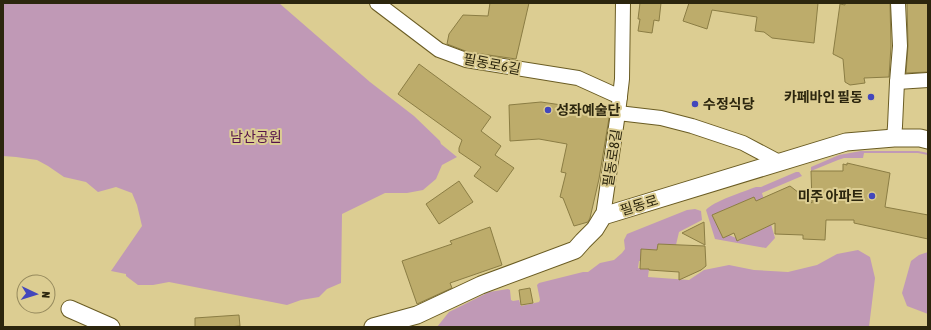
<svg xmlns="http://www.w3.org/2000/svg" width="931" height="330" font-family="'Asap Condensed','Noto Sans KR',sans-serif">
  <rect width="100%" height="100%" fill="#dccd92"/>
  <g fill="#c099b6" fill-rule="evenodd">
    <path d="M3,3h276l91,79 44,34 26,25 1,3 16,13 -15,8 -6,14 -13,11 -16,3h-22l-43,21 -1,69 -14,6 -8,8 -18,3 -14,5 -118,-23 -16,3h-15l-12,-9v-2l-15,-3 31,-45 -5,-21 -5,-12 -16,-6 -18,5 -12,-10 -22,-5 -16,-11 -11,-6 -21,-3 -13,-1z"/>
    <path d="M861,151h57l10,2v2l-10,-2h-54l-1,5h-19l-6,2 -27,11v-4l28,-12z"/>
    <path d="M796,172h3l3,4 -40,17 13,45 -9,10 -51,-9 -9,-29c6,-8 39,-19 50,-23h5zM754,197l13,30 -29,14 -2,-3 -7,-3 -6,3 -11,-23z"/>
    <path d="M695,209l6,2 1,9 -23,12 -4,17 -4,-4 -13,-1 -1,6 -16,-1v12h-2l-1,7 11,1 -1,8 41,3 15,-10 25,-5 25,5 34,2 29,-7 20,-11 21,-4 12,7 5,21 -6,49h-432l12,-15 40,-20 19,-3 2,1 1,10 2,1 6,-1 2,6 18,-4 1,-2 -3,-15 2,-2 44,-11h5l12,-9 14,-3 8,-7 3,-4 -1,-9 3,-6 60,-24z"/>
    <path d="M928,252v62l-21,-8 -5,-13 9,-32 8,-6z"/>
  </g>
  <g fill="#bdac6b" stroke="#8b7d44">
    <path d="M490,3h39l-13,56 -48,-7 -21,-8 2,-10 14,-19 25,1z"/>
    <path d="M640,3h21l-2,18 -5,-1 -2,13 -14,-2 2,-12h-2z"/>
    <path d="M689,3h129l-4,40 -42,-5 -8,-6 -9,-1 2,-14 -45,-7 -5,19 -24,-8z"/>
    <path d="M845,3h45l1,43 -2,31 -25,1 1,5 -15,2 -5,-3 -2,-23 -10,-5 7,-50 5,1z"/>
    <path d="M907,3h21v69l-22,1 2,-27z"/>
    <path d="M419,64l72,53 -10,14 20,15 -6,9 19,13 -17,24 -23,-16 7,-9 -22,-15v-4l3,-8 -64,-46z"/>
    <path d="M541,102l69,10 -11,67 -9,39 -2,4 -14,4 -11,-28 -3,-1 6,-24 -5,-1 6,-28 -28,-5 -29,2 -1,-36z"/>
    <path d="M847,163l43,10 -5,34 43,8v24l-74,-16v-3h-28l-1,20 -22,-1v-4l-28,-1v-11l-38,18 -3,-8 -11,5 -11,-23 42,-18 2,4 34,-15 22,17 -1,-32h32v-7l4,1z"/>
    <path d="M459,181l14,21 -34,22 -13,-20z"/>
    <path d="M704,222l1,23 -23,-12z"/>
    <path d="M490,227l12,38 -52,18 2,5 -35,16 -15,-43 50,-17 -2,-3z"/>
    <path d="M658,244l47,2 1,20 -5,4 -22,10v-8l-30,-2v-1h-9l1,-20 16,1z"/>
    <path d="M530,288l3,15 -12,2 -2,-15z"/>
    <path d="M239,315l1,11 -12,1h-33v-9z"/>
  </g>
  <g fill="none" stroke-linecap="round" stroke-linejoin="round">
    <defs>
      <g id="minor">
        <path d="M377,3l62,47 27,10 112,18 42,19"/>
        <path d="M897,82l31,-2"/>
        <path d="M618,113l43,5 31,8 51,17 36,19"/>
        <path d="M894,138l1,-12 2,-44 3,-36 -2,-43"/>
        <path d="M603,216l15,-103 4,-34 1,-76"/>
      </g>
      <g id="tertiary">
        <path d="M70,309l41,18"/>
        <path d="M373,327l44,-12 64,-30 94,-35 8,-9 12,-12 8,-13 243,-74 48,-4h26l8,2"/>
      </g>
    </defs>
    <use href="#minor" stroke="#6a5c23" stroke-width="16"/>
    <use href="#tertiary" stroke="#6a5c23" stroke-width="19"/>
    <use href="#minor" stroke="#fff" stroke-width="14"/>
    <use href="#tertiary" stroke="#fff" stroke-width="17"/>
  </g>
  <g fill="#4347bc" stroke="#dccd92" stroke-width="1.5">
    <circle cx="871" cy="97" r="4"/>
    <circle cx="695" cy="104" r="4"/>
    <circle cx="548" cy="110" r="4"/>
    <circle cx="872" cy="196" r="4"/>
  </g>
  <g text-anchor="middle" stroke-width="4" stroke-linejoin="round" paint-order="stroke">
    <g font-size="14" fill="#2c260e" stroke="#dccd92">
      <text transform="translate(492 64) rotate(11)" y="5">필동로6길</text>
      <text transform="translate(612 158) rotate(-81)" y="5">필동로8길</text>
      <text transform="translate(639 205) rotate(-17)" y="5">필동로</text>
    </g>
    <g font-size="14" font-weight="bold" fill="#2c260e" stroke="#dccd92" text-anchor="end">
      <text x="863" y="102">카페바인 필동</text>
      <text x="703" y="109" text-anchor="start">수정식당</text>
      <text x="556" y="115" text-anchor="start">성좌예술단</text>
      <text x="864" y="201">미주 아파트</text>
    </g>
    <g font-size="14" fill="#55134a" stroke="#dccd92">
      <text x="256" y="142">남산공원</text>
    </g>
  </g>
  <rect width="931" height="330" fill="none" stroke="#2c260e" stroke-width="8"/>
  <g transform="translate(36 294) rotate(94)"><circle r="19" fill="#dccd92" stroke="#968a5d"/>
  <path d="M0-3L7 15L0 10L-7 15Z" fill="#4347bc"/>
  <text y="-6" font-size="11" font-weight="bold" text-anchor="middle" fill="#2c260e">N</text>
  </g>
</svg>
